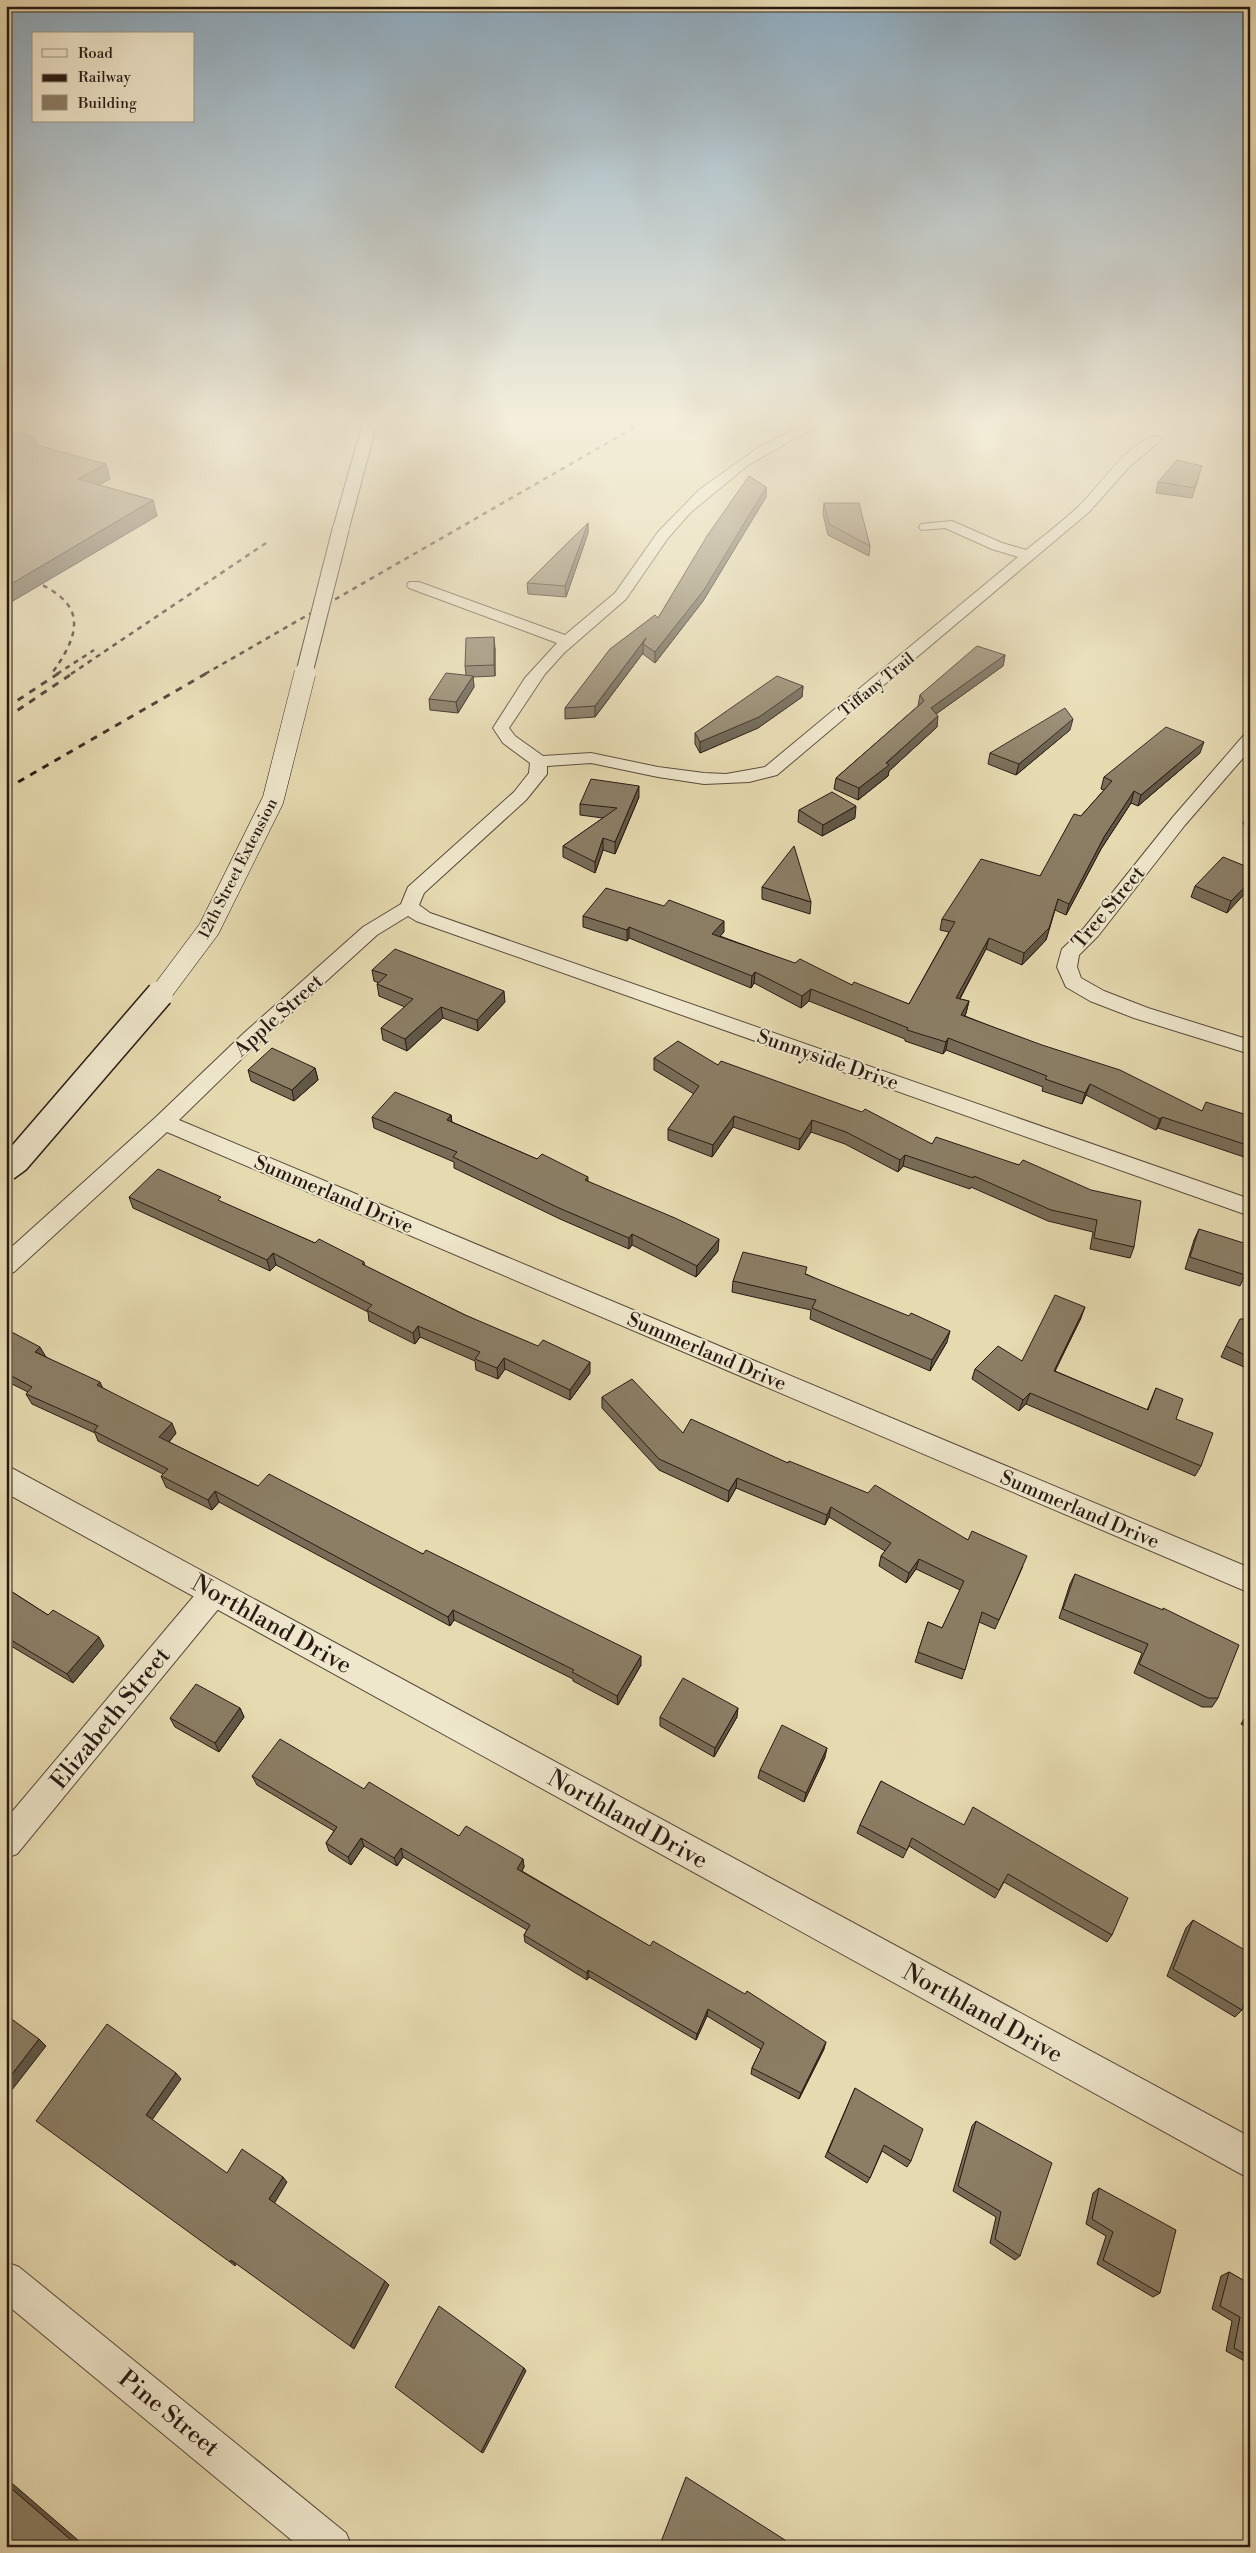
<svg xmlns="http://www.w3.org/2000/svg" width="1256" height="2553" font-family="'Libre Bodoni',serif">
  <rect width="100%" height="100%" fill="#e6dab0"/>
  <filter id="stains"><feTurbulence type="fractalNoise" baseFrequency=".004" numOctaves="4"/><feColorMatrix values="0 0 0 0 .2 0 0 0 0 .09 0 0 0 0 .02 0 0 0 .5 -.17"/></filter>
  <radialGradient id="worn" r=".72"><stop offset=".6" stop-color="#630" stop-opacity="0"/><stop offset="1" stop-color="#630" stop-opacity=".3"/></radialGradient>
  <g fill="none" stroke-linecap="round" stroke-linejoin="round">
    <defs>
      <g id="minor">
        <path d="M817,419h16l-43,22 -43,25 -56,46 -23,26 -42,61 -62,54 -19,21 -36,54 6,8 28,20 48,-3 67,14 46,6 22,1 39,-7 253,-210 -26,-8 -47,-21 -24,2 -2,-3 2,-3 31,-3 50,22 24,7c18,-14 37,-29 53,-44 17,-15 57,-75 81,-69l1,3 -32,27 -40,45 -312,263 -28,7 -45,2 -46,-7 -67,-14 -44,3v8l-21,26 -102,93 -5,12 11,8 820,286v17l-834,-295 -8,-5 -31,19 -119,108 -79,77 1071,448v25l-1083,-461 -153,140 -8,3v-23l150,-135 88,-84 119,-106 38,-23 7,-17 106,-95 15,-19 1,-10 -27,-20 -10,-15 32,-50 32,-35 -148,-55 -2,-3 2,-3h10l146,53 50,-42 43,-61 41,-42 60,-43z"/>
        <path d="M1250,734v16l-65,75 -87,111 -19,19 -2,12 4,11 23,13 44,17 102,32v14l-116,-36 -44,-17 -24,-14 -9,-20 5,-18 22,-21 89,-111 71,-82z"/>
        <path d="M214,1581l10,3 4,9 -4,9 -207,252 -11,4v-39l198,-235z"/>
        <path d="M6,2262l13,5 327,266 6,14h-52l-294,-243z"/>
      </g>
      <path id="tertiary" d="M6,1465l1244,672v42l-1244,-686z"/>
      <path id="secondary" d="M364,419h14l-29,109 -8,5 -8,-5z"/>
    </defs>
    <use href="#minor" stroke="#584a3a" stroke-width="2"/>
    <use href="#tertiary" stroke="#584a3a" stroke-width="2"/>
    <use href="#secondary" stroke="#281a13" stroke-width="2"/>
    <use href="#minor" fill="#efe7cc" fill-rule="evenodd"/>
    <use href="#tertiary" fill="#efe7cc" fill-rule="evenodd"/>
    <use href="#secondary" fill="#efe7cc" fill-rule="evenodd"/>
    <g stroke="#281a13" stroke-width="2.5" stroke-dasharray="5 5" stroke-linecap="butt">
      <path d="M6,570c61,22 92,41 46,103"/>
      <path d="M57,674l37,-24"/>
      <path d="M71,674l198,-133"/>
      <path d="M205,674l444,-255"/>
    </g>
    <g stroke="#281a13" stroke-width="3" stroke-dasharray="7 7" stroke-linecap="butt">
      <path d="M6,708l53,-35"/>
      <path d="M6,718l67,-45"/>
      <path d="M6,789l201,-116"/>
    </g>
    <defs>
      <path id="secondary-bridge-far2" d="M304,674l37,-146"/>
      <path id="secondary-bridge-far1" d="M159,996l50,-67 64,-129 32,-127"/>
      <path id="secondary-bridge" d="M6,1168l11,-8 143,-166"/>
    </defs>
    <use href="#secondary-bridge-far2" stroke="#281a13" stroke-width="18" stroke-linecap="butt"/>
    <use href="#secondary-bridge-far1" stroke="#281a13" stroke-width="22" stroke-linecap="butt"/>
    <use href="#secondary-bridge" stroke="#281a13" stroke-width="29" stroke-linecap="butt"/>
    <use href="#secondary-bridge-far2" stroke="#efe7cc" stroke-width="16"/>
    <use href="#secondary-bridge-far1" stroke="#efe7cc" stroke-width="21"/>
    <use href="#secondary-bridge" stroke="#efe7cc" stroke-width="26"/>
  </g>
  <g fill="#786c57" stroke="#281a13">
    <path d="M1199,476l-7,22 -36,-5 2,-11z"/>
    <path d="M766,487v10l-63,104 -48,62 -12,-9v-1l-48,64 -30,2v-11l93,-90z"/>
    <path d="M824,503l46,43 -1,10 -41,-21 -5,-21z"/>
    <path d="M588,523v10l-22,64 -38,-3 -1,-11z"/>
    <path d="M495,648v28l-22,1 1,10 -16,26 -28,-3 -1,-11 37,-24 -1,-9z"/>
    <path d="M1005,655l-2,11 -67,48 1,13 -48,44 -1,5 -30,24 -24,-11 2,-11 82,-72 2,-11z"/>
    <path d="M803,686l-1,11 -44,31 -58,25 -5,-9v-11z"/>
    <path d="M1070,730l-54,45 -28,-11 2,-11z"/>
    <path d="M1200,753l-62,53 -7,-3 -30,46 -35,66 -11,-5 -9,30 -24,25 -36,-16 -26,50 9,2 -3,12 -1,3 237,95 48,5v43l-92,-31 -2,2 -70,-35 -4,9 -40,-13 1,-4 -97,-37 -3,4 -38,-13v-2l-96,-38 -8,7 -47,-25 -3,5 -122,-50 -2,3 -44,-14v-11l141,16 -4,4 132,49 57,19 40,-72 -9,-2 2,-11 98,-43 41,-60 23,-26 -3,-1 3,-12z"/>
    <path d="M639,797l-24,57 -12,-4 -8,23 -32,-16v-11l40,-28 -23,-3v-11z"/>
    <path d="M1250,808v18l-7,-2 4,-11z"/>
    <path d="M799,810l56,8 -33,18 -24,-14z"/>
    <path d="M1250,868l-23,45 -36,-16 4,-11z"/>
    <path d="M762,887l49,15 -1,12 -48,-15z"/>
    <path d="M372,970l133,32 -27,29 -35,-13 -36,33 -24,-11 -2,-12 24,-21 -26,-11 -2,-12 2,-1 -5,-2z"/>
    <path d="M654,1058l64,7 214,79 87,21 115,82 -4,11 -40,-9 3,-17 -45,-11 -77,-34 -1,2 -67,-23 -5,6 -53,-28 -34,-12 -12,18 -66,-23 -21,30 -44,-17v-11l26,-35 -40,-24z"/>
    <path d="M315,1068l3,12 -24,21 -43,-20 -3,-11z"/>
    <path d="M451,1115l1,7 85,37 51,18v5l130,69 -22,26 -64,-32 -3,4 -69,-30 -106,-51v-6l-80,-34 -2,-11z"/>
    <path d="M129,1197l94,6 92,40 49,19 1,4 100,49 125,58 -20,27 -65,-31 -7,10 -22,-9 -1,-9 -55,-24 -5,7 -46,-23 -1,-9 -92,-47 -6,6 -137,-63z"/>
    <path d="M1199,1229l46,46 -5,11 -55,-17 9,-29z"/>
    <path d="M806,1274l141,68 -17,29 -120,-52 1,-9 -79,-18 1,-11z"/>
    <path d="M1081,1318l-26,53 92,39 9,-22 20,31 25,47 -6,10 -169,-72 -7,7 -47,-32 3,-10 47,-8z"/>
    <path d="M6,1329l40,28 57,31 73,45 -7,9 89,44 165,68 218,111 -23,40 -45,-24v-2l-119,-59 -4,6 -231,-124 -7,8 -46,-23 -5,-11 2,-2 -65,-33 -3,-8 -63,-29 -6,-10 2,-2 -22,-11z"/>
    <path d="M1226,1346l24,9 -6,12 -23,-10z"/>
    <path d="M602,1397l81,36 105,30 180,77 55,26 -28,63 -16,-7 -17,57 -47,-17 13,-40 14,6 18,-38 -44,-21 -10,14 -27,-17 2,-10 4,-5 -56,-34 -4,8 -89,-37 -8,14 -69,-32 -57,-62z"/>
    <path d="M1075,1574l143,124 -6,9h-10l-68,-34 8,-20 -83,-35 11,-34z"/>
    <path d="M6,1588l42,27 56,31 -31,37 -67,-40z"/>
    <path d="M240,1708l4,9 -25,35 -44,-25 -5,-9z"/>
    <path d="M1250,1709v20l-9,-5z"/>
    <path d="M660,1717h77l-23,40 -54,-31z"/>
    <path d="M825,1757l-21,45 -46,-24 2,-8z"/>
    <path d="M252,1776l112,13 95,47 64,23 1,8 -2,4 302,178 -25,50 -48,-25 1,-6 9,-19 -54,-33 -11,24 -107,-63 -2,3 -62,-38 -1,-7 3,-5 -124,-73 -6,9 -33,-20 -13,19 -22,-14 -3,-8 8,-12 -77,-46z"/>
    <path d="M881,1781l231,154 -5,7 -103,-60 -9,16 -86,-52 -6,12 -46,-25 3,-8z"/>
    <path d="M1193,1920l49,90 -7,7 -68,-41 19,-48z"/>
    <path d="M855,2088l56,73 -4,6 -25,-16 -12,27 -3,5 -42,-26z"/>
    <path d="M976,2121l44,135 -5,4 -25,-17 6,-26 -43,-26 19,-65z"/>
    <path d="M1099,2188l61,105 -7,4 -56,-33 9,-28 -20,-12 7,-31z"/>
    <path d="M1229,2272l15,9 2,-6 4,-2v91l-24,-13 6,-30 -20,-12 9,-33z"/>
  </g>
  <g fill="#615847" stroke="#281a13">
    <path d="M35,437l4,15 -13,-10z"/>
    <path d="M106,464l4,15 -28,15 -4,-15z"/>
    <path d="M766,487v10l-63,104 -48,62v-11z"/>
    <path d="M153,500l4,16 -151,89v-18z"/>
    <path d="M588,523v10l-22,64 -1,-11z"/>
    <path d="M494,637l1,11v28l-1,-11z"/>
    <path d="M646,638l-3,6v9l-48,64v-11z"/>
    <path d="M1005,655l-2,11 -74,53 2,-11z"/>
    <path d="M473,676l1,11 -16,26 -2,-11z"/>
    <path d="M803,686l-1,11 -44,31 -58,25v-11z"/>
    <path d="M938,716l-1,11 -48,44 -1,5 -30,24 1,-12z"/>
    <path d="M1073,719l-3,11 -54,45 3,-11z"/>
    <path d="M1204,742l-4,11 -62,53 3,-11z"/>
    <path d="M639,786v11l-24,57v-12z"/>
    <path d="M1134,791l-3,12 -30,46 -35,66 3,-11 35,-67z"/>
    <path d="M856,806l-1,12 -33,18 1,-11z"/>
    <path d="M603,838v12l-8,23v-11z"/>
    <path d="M1250,882v6l-23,25 4,-12z"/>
    <path d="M1058,899l-12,41 -24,25 2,-12z"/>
    <path d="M724,921v11l-12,13v-11z"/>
    <path d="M629,927v11l-2,3v-11z"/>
    <path d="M989,938l-3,11 -32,60 2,-11z"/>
    <path d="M755,972l-1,11 -3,5 1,-12z"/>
    <path d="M811,989l-2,12 -8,7 1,-12z"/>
    <path d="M504,991l1,11 -27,29 -1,-11z"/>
    <path d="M969,1001l-3,12 -7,13 2,-11z"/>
    <path d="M441,1007l2,11 -36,33 -2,-12z"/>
    <path d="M948,1038l-2,12 -3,4 3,-12z"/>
    <path d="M315,1068l3,12 -24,21 -2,-11z"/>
    <path d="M1090,1084l-4,11 -4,9 3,-11z"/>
    <path d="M451,1115l1,11 -5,-6z"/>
    <path d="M734,1116l-1,11 -21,30 1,-12z"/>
    <path d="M1162,1117l-4,11 -2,2 4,-11z"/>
    <path d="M812,1120l-1,12 -12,18 1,-11z"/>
    <path d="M905,1155l-2,11 -5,6 2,-12z"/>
    <path d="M632,1234v11l-3,4v-11z"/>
    <path d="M719,1239l-1,12 -22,26 1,-11z"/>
    <path d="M273,1253l3,12 -6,6 -3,-11z"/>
    <path d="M1085,1307l-4,11 -31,63 4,-10z"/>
    <path d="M418,1326l2,11 -5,7 -2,-11z"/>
    <path d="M950,1331l-3,11 -17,29 2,-11z"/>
    <path d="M40,1347l6,10 -11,-5z"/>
    <path d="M504,1358l1,11 -7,10 -1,-11z"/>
    <path d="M590,1362v11l-20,27v-10z"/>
    <path d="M100,1382l5,11 -8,-8z"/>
    <path d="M1030,1393l-4,11 -7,7 4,-11z"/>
    <path d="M172,1423l4,10 -12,15 -5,-11z"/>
    <path d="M737,1478l-1,10 -8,14 1,-11z"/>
    <path d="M215,1491l4,11 -7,8 -4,-10z"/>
    <path d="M831,1507l-2,10 -4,8 2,-10z"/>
    <path d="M919,1559l-3,10 -10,14 3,-10z"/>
    <path d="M453,1610l1,10 -4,6 -2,-9z"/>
    <path d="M99,1637l5,9 -31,37 -6,-9z"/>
    <path d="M641,1656v9l-23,40 -1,-9z"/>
    <path d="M240,1708l4,9 -25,35 -4,-9z"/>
    <path d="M738,1708l-1,9 -23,40 1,-9z"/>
    <path d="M827,1748l-2,9 -21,45 2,-9z"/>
    <path d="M361,1838l3,8 -13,19 -3,-8z"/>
    <path d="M401,1848l2,9 -6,9 -3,-8z"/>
    <path d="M523,1859l1,8 -6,10 -1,-8z"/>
    <path d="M588,1970l1,7 -2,3v-7z"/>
    <path d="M708,2009l-1,7 -11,24 1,-6z"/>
    <path d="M39,2039l7,7 -38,49 -2,-2v-11z"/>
    <path d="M826,2042l-2,7 -25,50 2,-6z"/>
    <path d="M176,2073l5,6 -29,41 -6,-5z"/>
    <path d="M283,2177l4,5 -13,22 -5,-5z"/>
    <path d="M231,2260l5,4 -1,2 -5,-4z"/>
    <path d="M385,2281l4,4 -35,64 -4,-3z"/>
    <path d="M524,2368l2,3 -43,82 -2,-1z"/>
    <path d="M6,2478l80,69h-7l-73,-63z"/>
  </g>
  <g fill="#8b7e65" stroke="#281a13">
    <path d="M6,429l29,8 -9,5 80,22 -28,15 75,21 -147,87z"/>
    <path d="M1177,460l25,6 -7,22 -37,-6z"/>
    <path d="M749,476l17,11 -62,103 -49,62 -12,-8 3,-6 -51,68 -30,2 45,-59 45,-34 3,3 49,-82z"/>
    <path d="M824,503h35l11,43 -41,-22z"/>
    <path d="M588,523l-23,63 -38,-3z"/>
    <path d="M494,637v28l-29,1 1,-28z"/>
    <path d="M977,646l28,9 -74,53 7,8 -52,47 3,2 -30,23 -23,-10 88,-77 -4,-6z"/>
    <path d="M446,673l27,3 -17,26 -27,-3z"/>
    <path d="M777,676l26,10 -44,31 -59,25 -5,-9z"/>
    <path d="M1065,708l8,11 -54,45 -29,-11z"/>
    <path d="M1166,727l38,15 -63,53 -7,-4 -30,46 -35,67 -11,-5 -9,29 -25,25 -35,-15 -33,60 13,3 -8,14 81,30 78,25 82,41 4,-9 44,14v30l-88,-29 -2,2 -70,-35 -5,9 -40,-14 2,-3 -99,-38 -2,4 -39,-12 1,-2 -97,-39 -9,7 -47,-24 -3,4 -123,-49 -2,3 -44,-14 23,-28 58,18 5,-6 55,21 -12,13 83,29 5,-4 52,26 2,-3 55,22 46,-82 -13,-3 39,-60 59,17 34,-62 7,2 31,-35 -8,-4z"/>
    <path d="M591,779l48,7 -24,56 -12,-4 -8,24 -32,-16 54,-38 -37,-4z"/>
    <path d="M832,792l24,14 -33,19 -24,-15z"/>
    <path d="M1250,808v6l-3,-1z"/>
    <path d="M794,846l17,56 -49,-15z"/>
    <path d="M1223,857l27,11v14l-19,19 -36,-15z"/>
    <path d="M395,949l109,42 -27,29 -36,-13 -36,32 -24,-11 32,-29 -36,-15 10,-9 -15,-5z"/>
    <path d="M678,1041l40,24 3,-4 141,51 3,-3 67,35 4,-7 83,28 4,-5 68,30 50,11 -7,46 -40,-9 3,-18 -46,-10 -77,-34 -1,2 -68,-23 -5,5 -54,-28 -34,-12 -12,19 -66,-23 -21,29 -45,-16 31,-43 -45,-28z"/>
    <path d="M272,1048l43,20 -23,22 -44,-20z"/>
    <path d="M395,1092l56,23 -4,5 90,39 5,-5 46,23 -3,3 90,38 44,21 -22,27 -65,-32 -3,4 -70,-30 -106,-51 4,-5 -85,-35z"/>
    <path d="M158,1169l63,28 -3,3 97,43 4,-4 45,23 -2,2 103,51 73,31 5,-6 47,22 -20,28 -66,-32 -7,10 -22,-9 5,-7 -62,-26 -5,7 -46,-23 5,-5 -99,-52 -6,7 -138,-63z"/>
    <path d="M1199,1229l51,16v14l-5,16 -55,-18z"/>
    <path d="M743,1252l64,15 -2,7 104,42 2,-3 39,18 -18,29 -120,-52 4,-8 -83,-19z"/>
    <path d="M1055,1295l30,12 -31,64 94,39 8,-22 27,11 -7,20 37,14 -12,33 -171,-73 -7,7 -48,-31 23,-23 24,15z"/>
    <path d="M1240,1319h10v36l-1,2 -23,-11z"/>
    <path d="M6,1329l34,18 -5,5 65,30 -3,3 75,38 -13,14 99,49 11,-12 154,80 3,-4 215,106 -24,40 -45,-24 2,-2 -121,-60 -5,7 -233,-126 -7,9 -47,-24 7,-7 -74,-38 4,-5 -72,-32 6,-7 -26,-14z"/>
    <path d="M632,1379l51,54 8,-14 97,44 1,-2 79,32 7,-8 93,55 4,-9 55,25 -28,64 -17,-8 -17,58 -47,-18 10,-30 14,6 22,-47 -45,-22 -10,14 -28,-17 10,-13 -60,-36 -4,8 -90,-37 -8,13 -70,-32 -57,-62z"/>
    <path d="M1075,1574l88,36v-2l76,37 -21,53h-10l-69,-34 9,-20 -85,-35z"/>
    <path d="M6,1588l42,27 5,-5 46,27 -32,37 -61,-37z"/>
    <path d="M683,1678l55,30 -23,40 -55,-31z"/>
    <path d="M196,1684l44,24 -25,35 -45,-25z"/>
    <path d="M782,1725l45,23 -21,45 -46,-23z"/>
    <path d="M280,1739l84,50 5,-7 90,54 7,-10 57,33 -6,10 133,77 3,-5 92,53 2,-3 79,51 -25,51 -49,-25 12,-25 -56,-34 -11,25 -109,-64 -1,3 -63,-38 6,-10 -129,-77 -7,10 -33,-20 -13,19 -22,-14 11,-16 -85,-51z"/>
    <path d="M881,1781l83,44 9,-18 155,91 -16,37 -104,-61 -9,16 -87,-52 -5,12 -47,-25z"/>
    <path d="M1193,1920l57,33v37l-8,20 -69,-41z"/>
    <path d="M6,2015l33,24 -33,43z"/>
    <path d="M107,2024l69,49 -30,42 81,58 15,-24 41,28 -14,22 116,82 -35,65 -119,-86 -1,2 -194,-141z"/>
    <path d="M855,2088l68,41 -12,32 -27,-16 -14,33 -42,-26z"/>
    <path d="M976,2121l76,42 -32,93 -25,-17 6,-27 -43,-26z"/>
    <path d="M1099,2188l77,42 -16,63 -57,-33 10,-28 -21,-13z"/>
    <path d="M1229,2272l21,12v73l-16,-9 6,-31 -20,-11z"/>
    <path d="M439,2306l85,62 -43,84 -86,-65z"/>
    <path d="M686,2477l99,63 -2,7h-124z"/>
    <path d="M6,2484l73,63h-73z"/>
  </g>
  <linearGradient id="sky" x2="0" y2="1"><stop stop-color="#8da9bc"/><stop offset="0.54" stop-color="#f4eedb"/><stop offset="1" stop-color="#f4eedb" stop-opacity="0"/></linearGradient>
  <rect width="1256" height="776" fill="url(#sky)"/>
  <g text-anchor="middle" stroke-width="4" stroke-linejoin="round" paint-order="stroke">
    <g font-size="16" fill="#281a13" stroke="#efe7cc">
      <text transform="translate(876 684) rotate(-39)" y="6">Tiffany Trail</text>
      <text transform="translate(237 868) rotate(-63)" y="6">12th Street Extension</text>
    </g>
    <g font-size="20" fill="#281a13" stroke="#efe7cc">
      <text transform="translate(1108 907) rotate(-50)" y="7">Tree Street</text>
      <text transform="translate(278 1015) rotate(-42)" y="7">Apple Street</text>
      <text transform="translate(828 1059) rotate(19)" y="7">Sunnyside Drive</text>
      <text transform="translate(334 1194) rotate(23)" y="7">Summerland Drive</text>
      <text transform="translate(707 1351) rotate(23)" y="7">Summerland Drive</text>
      <text transform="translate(1080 1509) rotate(23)" y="7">Summerland Drive</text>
    </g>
    <g font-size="24" fill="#281a13" stroke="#efe7cc">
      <text transform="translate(272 1624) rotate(29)" y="8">Northland Drive</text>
      <text transform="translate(110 1718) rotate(-51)" y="8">Elizabeth Street</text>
      <text transform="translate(628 1819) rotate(29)" y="8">Northland Drive</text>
      <text transform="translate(983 2013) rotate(29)" y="8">Northland Drive</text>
      <text transform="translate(169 2413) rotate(39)" y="8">Pine Street</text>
    </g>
  </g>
  <rect width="1256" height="2553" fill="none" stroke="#e6dab0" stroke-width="25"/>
  <rect x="8" y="8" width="1241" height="2538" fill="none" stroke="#281a13" stroke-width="2.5"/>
  <rect x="12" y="12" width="1231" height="2528" fill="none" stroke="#281a13"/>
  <rect x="32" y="32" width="162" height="90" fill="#efe7cc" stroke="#9f9582"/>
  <rect x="42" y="49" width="25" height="8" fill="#efe7cc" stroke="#9f9582"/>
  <text x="78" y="58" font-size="15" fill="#281a13">Road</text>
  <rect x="42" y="74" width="25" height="8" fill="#281a13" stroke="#9f9582"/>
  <text x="78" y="82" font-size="15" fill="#281a13">Railway</text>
  <rect x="42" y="95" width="25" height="15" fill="#8b7e65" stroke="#9f9582"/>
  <text x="78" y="108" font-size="15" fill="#281a13">Building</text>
  <rect width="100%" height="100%" filter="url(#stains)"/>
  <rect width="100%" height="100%" fill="url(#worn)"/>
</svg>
